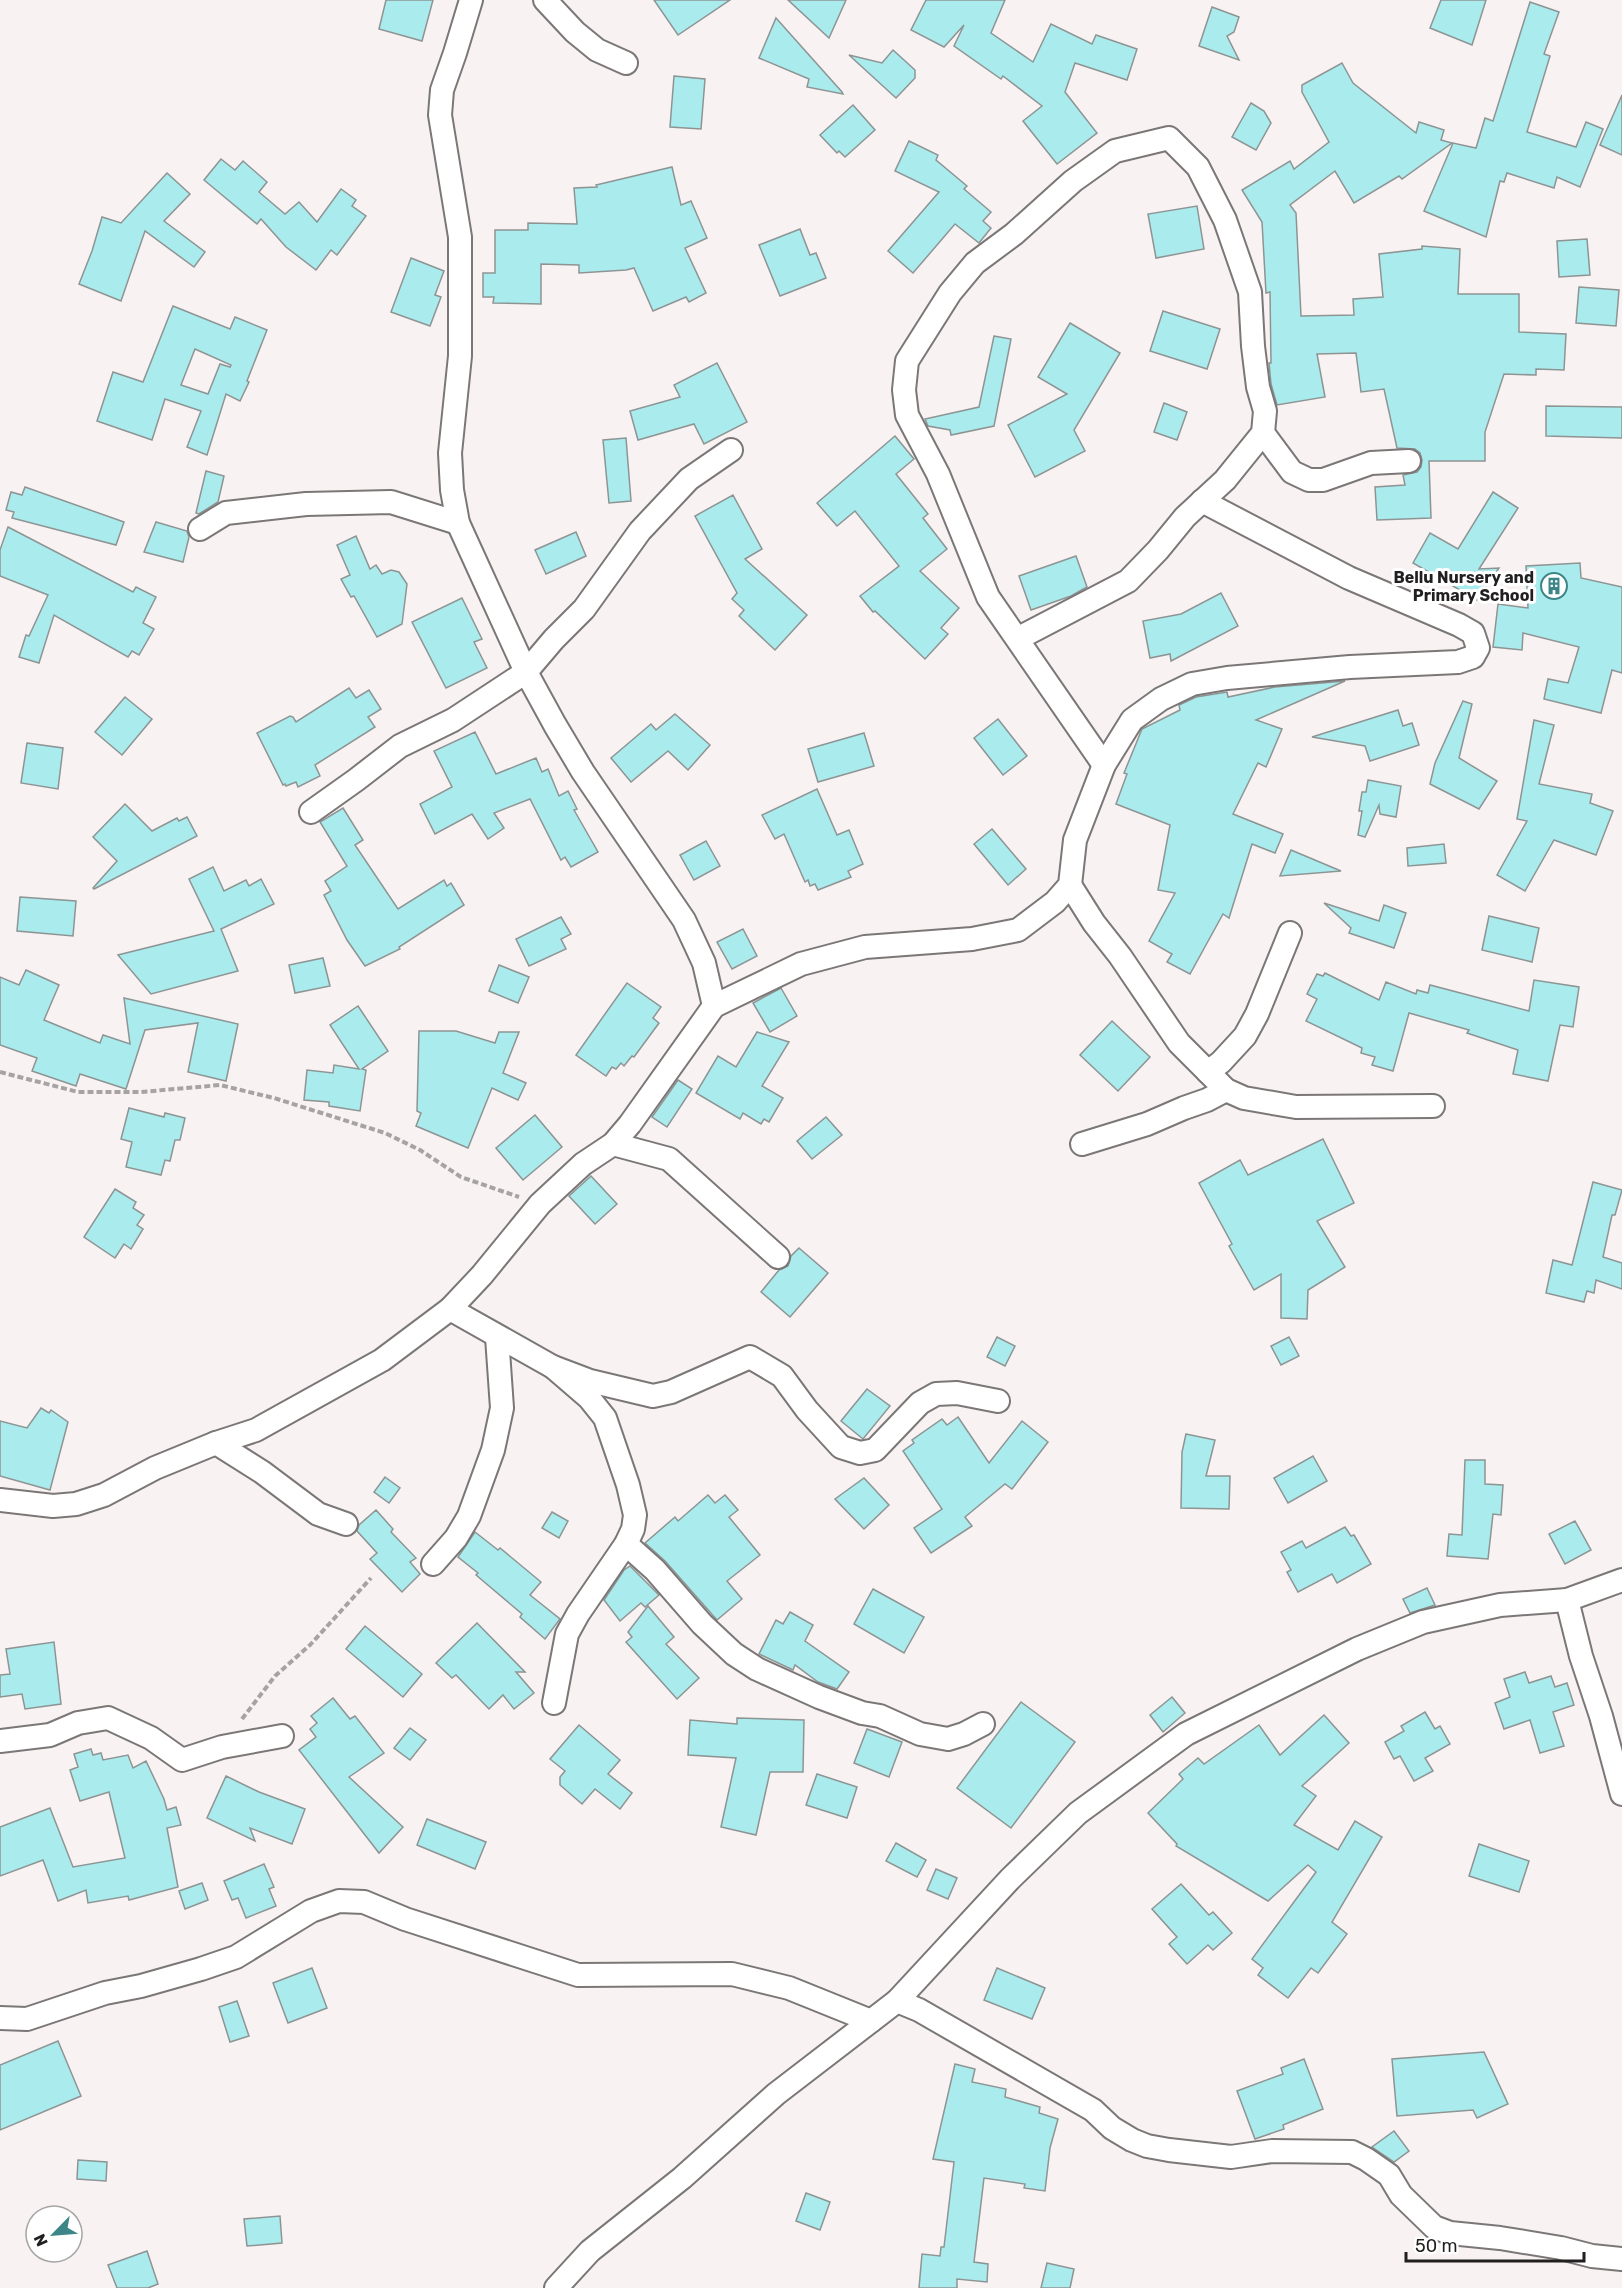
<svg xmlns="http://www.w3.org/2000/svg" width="1622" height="2288" font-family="Rubik,sans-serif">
  <rect width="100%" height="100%" fill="#f8f2f2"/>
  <g fill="#aaeced" stroke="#8e9494" stroke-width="1.5" fill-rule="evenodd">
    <path d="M386,0h47l-11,41 -43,-12z"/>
    <path d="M654,0h76l-52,35z"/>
    <path d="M788,0h58l-17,38z"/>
    <path d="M926,0h79l-14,33 42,29 18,-38 41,20 4,-9 41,14 -10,31 -52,-17 -10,29 32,41 -40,31 -34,-43 19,-15 -39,-30 -2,3 -47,-33 10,-21 -20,22 -33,-17z"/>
    <path d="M1441,0h45l-14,45 -42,-17z"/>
    <path d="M1530,2l29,10 -15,42 6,2 -23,76 49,15 10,-25 17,7 -23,58 -23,-10 -3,11 -47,-15 -3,9 -4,-1 -14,56 -62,-26 29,-68 23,5 9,-30 8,3z"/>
    <path d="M1212,7l27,10 -5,15 -7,4 12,24 -40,-14z"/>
    <path d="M776,18l66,74 1,2 -36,-7 2,-8 -50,-21z"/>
    <path d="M893,50l22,20v8l-19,20 -47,-43 33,8z"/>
    <path d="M1342,63l11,20 63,50 3,-11 25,8 -3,10 11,3 -50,36 -3,-3 -45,27 -19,-32 -45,34 6,8 5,103 53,-1 -1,-16 30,-2 -4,-43 43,-5v-3l38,3 -2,45h61v38l47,2 -2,36 -28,-1v6l-32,-1 -19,58v29h-56l2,57 -54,2 -2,-33 30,-2 -2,-10 14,-3 4,-5 1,-7 -2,-7 -5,-4 -18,-1 -13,-59 -23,3 -5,-39 -39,1 8,43 -48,8 -6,-21 -2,-21h2l-1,-71 -4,1 -4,-71 -20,-32 48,-29 4,8 35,-27 -27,-50v-7z"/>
    <path d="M674,76l31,3 -4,50 -31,-2z"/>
    <path d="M1622,95v60l-22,-10z"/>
    <path d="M1251,103l13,8 7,12 -15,27 -24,-13z"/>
    <path d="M853,105l22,25 -30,27 -6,-6 -2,2 -17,-18z"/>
    <path d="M909,141l29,14 -2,5 31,26 -3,3 27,23 -8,9 8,7 -12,15 -24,-19 -42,49 -25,-22 51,-59 -44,-21z"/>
    <path d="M221,159l14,11 8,-9 24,21 -8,10 26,22 14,-12 18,20 24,-33 15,11 -4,6 14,10 -29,39 -6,-5 -15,20 -30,-23 -25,-28 -4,5 -53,-44z"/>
    <path d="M672,167l9,38 10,-4 16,37 -22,10 21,45 -17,9 -3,-5 -33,14 -19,-43 -8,2 -47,3v-8l-38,-1v40l-48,-1 1,-6h-11v-24h12v-43h33v-7l49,1 -3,-36 23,-1 -1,-2z"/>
    <path d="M167,173l23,21 -26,27 41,31 -11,15 -49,-36 -24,70 -42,-17 13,-33 10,-34 19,6z"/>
    <path d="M1197,206l7,43 -48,9 -8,-44z"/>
    <path d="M800,229l10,26 6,-2 10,25 -46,18 -21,-51z"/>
    <path d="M1587,239l3,36 -31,2 -2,-36z"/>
    <path d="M411,258l33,13 -9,24 6,2 -11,29 -39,-14z"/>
    <path d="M1579,287l40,3 -3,36 -40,-3z"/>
    <path d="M173,306l57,23 5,-12 32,13 -20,51 2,1 -9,19 -14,-7 -19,61 -20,-8 14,-36 -36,-12 -13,41 -55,-19 16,-49 30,10zM195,349l36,16 -1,2 -10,-3 -12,30 -27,-9z"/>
    <path d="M1163,311l57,18 -13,40 -57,-18z"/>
    <path d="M1070,323l50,30 -46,77 11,21 -50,26 -27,-52 59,-31 -29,-17z"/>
    <path d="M994,336l17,3 -17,87 -43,9 -1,-5 -22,-4 -3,-7 54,-12z"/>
    <path d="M717,363l30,59 -43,22 -10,-20 -56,16 -8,-29 50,-14 -6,-12z"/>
    <path d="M1164,403l23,9 -10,28 -23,-8z"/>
    <path d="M1546,406l76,1v31l-76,-2z"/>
    <path d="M895,436l19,23 -18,15 32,40 -5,4 24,31 -27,22 39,37 -18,20 7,6 -23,25 -50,-48 -2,1 -13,-16 39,-30 -44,-55 -18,15 -20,-23z"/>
    <path d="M626,438l5,63 -22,2 -6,-63z"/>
    <path d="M206,471l18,5 -6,26 -19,12 -3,-1z"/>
    <path d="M25,487l99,35 -8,23 -104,-27 2,-6 -8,-2 5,-18 11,3z"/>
    <path d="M1493,492l25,16 -39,61 20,-1 -22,32 -64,-37 17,-30 28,16z"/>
    <path d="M733,495l29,54 -17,10 62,56 -32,35 -36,-34 5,-6 -12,-11 5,-6 -42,-77z"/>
    <path d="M156,522l31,9 2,6 -6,25 -39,-10z"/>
    <path d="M8,527l125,65 3,-5 20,10 -13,26 11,6 -15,26 -7,-4 -4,6 -74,-42 -15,48 -20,-6 7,-22 3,1 19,-41 -48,-19v-26z"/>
    <path d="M576,532l10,24 -40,18 -11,-24z"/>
    <path d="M356,536l14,33 6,-4 6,9 9,-4 8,2 8,12 -5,40 -25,13 -23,-41 -3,1 -10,-18 9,-4 -13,-30z"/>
    <path d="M1076,556l11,31 -16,9 -40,14 -12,-34z"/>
    <path d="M1580,563l1,15 41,9v86l-10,-3 -11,43 -57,-14 4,-20 20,4 11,-36 -56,-14 -1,17 -29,-3 5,-43 30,4 -2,-42z"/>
    <path d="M1221,593l17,33 -67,35 -1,-7 -20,4 -7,-37 38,-7z"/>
    <path d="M462,598l20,41 -8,3 13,26 -41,20 -34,-66z"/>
    <path d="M1345,681l-89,39 26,9 -16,38 -8,-4 -25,51 50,20 -8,19 -23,-9 -23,74 -6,-4 -33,60 -23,-12 5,-8 -23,-13 26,-48 -17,-3 12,-65 -54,-21 11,-30 -3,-1 18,-44 38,-19 -1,-5 17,-8 31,-5 1,5 47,-10z"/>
    <path d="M349,688l7,10 13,-8 12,19 -13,8 7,10 -60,38 5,11 -22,11 -2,-5 -10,4 -1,-2 -2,1 -26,-52 33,-17 3,1 3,5z"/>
    <path d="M125,697l27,22 -30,36 -27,-23z"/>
    <path d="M1463,701l9,3 -13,54 38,23 -18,28 -49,-25 5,-21z"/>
    <path d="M1398,710l5,16 9,-3 7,22 -49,16 -5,-15 -53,-9z"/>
    <path d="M675,714l35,31 -22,25 -20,-19 -37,31 -20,-24 40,-34 5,6z"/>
    <path d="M998,719l29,37 -24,19 -29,-37z"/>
    <path d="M1534,720l20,5 -15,59 53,10 -2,9 23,8 -17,44 -42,-15 -29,51 -28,-16 30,-54 -10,-2z"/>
    <path d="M475,732l21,42 40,-16 6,14 6,-3 11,27 9,-5 9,18 -3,1 24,42 -27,15 -6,-10 -4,3 -31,-61 -36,14 10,15 -16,11 -16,-25 -37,20 -15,-30 32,-17 -18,-36z"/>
    <path d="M864,733l10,33 -56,16 -10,-33z"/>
    <path d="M27,743l36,5 -5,41 -37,-6z"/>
    <path d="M1368,780l33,6 -5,31 -16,-3 -1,-9 -14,32 -7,-2 4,-24h-3l3,-19h4z"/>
    <path d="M817,789l20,46 12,-5 14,34 -15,7 3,6 -33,13 -3,-6 -5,2 -2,-6 -3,2 -21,-48 -9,5 -13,-24z"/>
    <path d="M125,804l27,27 25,-13 2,3 8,-4 10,19 -103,53 -1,-1 24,-27 -24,-24z"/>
    <path d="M343,808l20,32 -8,5 43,64 46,-29 3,6 4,-3 13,22 -65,42 1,2 -35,17 -18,-26 -23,-45 7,-4 -6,-10 22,-15 -27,-44z"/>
    <path d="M992,829l34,40 -18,16 -34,-41z"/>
    <path d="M706,841l14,25 -26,14 -14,-25z"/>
    <path d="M1444,844l2,19 -38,3 -1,-18z"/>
    <path d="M1291,850l50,21 -61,5z"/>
    <path d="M213,867l11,24 22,-11 3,6 12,-7 13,25 -53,25 17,42 -87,23 -33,-39 96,-24 -25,-52z"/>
    <path d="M20,897l56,4 -3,35 -56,-5z"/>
    <path d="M1324,903l55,18 5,-16 22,8 -12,35 -45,-15 2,-5z"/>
    <path d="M1489,916l50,12 -7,34 -50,-12z"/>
    <path d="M561,917l10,17 -10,5 5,10 -37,17 -13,-27z"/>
    <path d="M743,929l14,27 -25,13 -15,-27z"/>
    <path d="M323,958l7,28 -35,7 -6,-28z"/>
    <path d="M499,965l30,12 -11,26 -29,-12z"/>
    <path d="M26,970l33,15 -15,35 56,23 3,-8 27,9 -6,-46 114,26 -12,57 -38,-9 10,-49 -53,7 -19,59 -46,-15 -4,12 -44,-15 5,-13 -37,-13v-68l19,8z"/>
    <path d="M1325,973l54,27 7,-18 30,12 1,-4 11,3 2,-8 99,26 5,-31 45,7 -6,40 -13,-2 -12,56 -35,-7 5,-24 -51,-17 2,-3 -60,-17 -16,58 -21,-6 3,-8 -14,-4 1,-5 -56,-27 11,-22 -10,-5 10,-20 6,2z"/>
    <path d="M627,983l34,24 -8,11 6,5 -25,34 -2,-1 -8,10 -3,-3 -5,6 -4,-2 -6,9 -30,-21z"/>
    <path d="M781,988l16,28 -27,16 -17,-29z"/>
    <path d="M358,1006l30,45 -26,18 4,1 -6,41 -31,-5v-4l-25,-2 3,-30 26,3 1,-8 25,4 -29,-44z"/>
    <path d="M1112,1021l38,36 -32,34 -38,-36z"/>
    <path d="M419,1031h37l39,12 4,-11h20l-16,41 23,10 -8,17 -26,-12 -24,60 -52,-22 5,-13 -4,-2z"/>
    <path d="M757,1032l32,10 -27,44 21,12 -14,24 -5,-3 -3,5 -18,-11 -3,6 -44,-26 22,-37 18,11z"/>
    <path d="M678,1080l14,9 -25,38 -15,-10z"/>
    <path d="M129,1108l35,9 1,-4 20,5 -5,22h-5l-5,21 -5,-1 -4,15 -35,-8 6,-25 -11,-3z"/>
    <path d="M535,1115l27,32 -39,33 -27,-32z"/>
    <path d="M826,1117l16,18 -30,24 -15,-18z"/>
    <path d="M1323,1139l31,64 -37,18 28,46 -37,23 -1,29 -26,-1v-44l-27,16 -25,-44 3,-2 -33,-61 41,-23 8,15z"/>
    <path d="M591,1176l26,28 -22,20 -26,-28z"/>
    <path d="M1593,1182l29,8 -7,25h-3l-9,42 19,6v26l-26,-9 -2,13 -7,-2 -3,11 -38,-9 7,-33 19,5z"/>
    <path d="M115,1189l21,13 -3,6 11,7 -7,10 6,4 -12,20 -7,-5 -9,14 -31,-21z"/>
    <path d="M799,1248l29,25 -38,44 -29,-25 18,-22 9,-4 3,-10z"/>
    <path d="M997,1337l18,9 -10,20 -18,-9z"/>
    <path d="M1289,1337l10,19 -18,9 -10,-19z"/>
    <path d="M867,1389l23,17 -27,33 -22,-18z"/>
    <path d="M41,1408l8,5 2,-3 17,12 -18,68 -50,-14v-55l27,7z"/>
    <path d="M958,1417l31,46 33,-42 26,21 -36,47 -7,-5 -40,33 7,9 -41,27 -17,-25 28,-19 -39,-58 11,-8 -2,-3 30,-21 5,6z"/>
    <path d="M1186,1434l29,6 -9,36h24l-1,33 -48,-1 1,-56z"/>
    <path d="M1313,1456l14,25 -39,22 -14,-25z"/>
    <path d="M1465,1460h20v24l18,1 -2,30 -8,-1 -5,45 -41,-3 2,-22 13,1z"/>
    <path d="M385,1477l15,11 -11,15 -15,-11z"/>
    <path d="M864,1478l25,27 -25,24 -29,-30z"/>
    <path d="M708,1495l7,8 10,-8 13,15 -9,7 31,38 -33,26 15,18 -25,21 -52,-59 -20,-18 30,-26 3,4z"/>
    <path d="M376,1510l17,19 -2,3 25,26 -6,4 10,12 -18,18 -32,-33 7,-6 -20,-22 2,-6z"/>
    <path d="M552,1512l16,9 -9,17 -17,-10z"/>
    <path d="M1575,1521l16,29 -26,14 -16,-30z"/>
    <path d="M1345,1527l6,9 3,-1 17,29 -34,19 -5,-9 -34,18 -11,-20 4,-2 -10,-18 21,-11 4,7z"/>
    <path d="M475,1532l23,18 2,-2 41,34 -11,13 30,24 -15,20 -25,-22 2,-3 -46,-39 2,-2 -20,-16z"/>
    <path d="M630,1566l29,29 -14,12 -4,-4 -21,18 -16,-21 20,-30z"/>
    <path d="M1427,1588l8,17 -25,8 -7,-14z"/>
    <path d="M873,1589l51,28 -20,36 -50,-29z"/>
    <path d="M648,1606l26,31 -8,7 33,34 -22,21 -51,-57 6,-5 -4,-5z"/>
    <path d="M790,1612l23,13 -8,16 44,31 -12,17 -19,-7 -23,-17 -2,5 -34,-16 17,-34 7,4z"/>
    <path d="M477,1623l48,49h-9l18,21 -20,16 -11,-14 -14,14 -33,-34 -4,3 -16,-15z"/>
    <path d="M365,1626l57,48 -19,23 -57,-48z"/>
    <path d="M54,1642l7,62 -36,5 -3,-15 -22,3v-22l10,-1 -4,-25z"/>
    <path d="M1525,1672l4,11 22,-7 4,11 12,-4 7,22 -21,7 11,34 -24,7 -10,-33 -26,9 -9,-26 15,-6 -6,-18z"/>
    <path d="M1172,1697l13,16 -22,19 -13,-17z"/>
    <path d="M333,1698l17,21 5,-3 29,37 -35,24 54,50 -24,26 -80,-103 17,-13 -6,-8 7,-6 -6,-7z"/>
    <path d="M1021,1702l54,40 -64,86 -54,-40z"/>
    <path d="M1425,1712l10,17 5,-3 10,18 -25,14 8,13 -19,10 -14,-25 -6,3 -9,-17 19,-11 -3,-5z"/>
    <path d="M1324,1715l25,28 -47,43 14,10 -22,29 44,25 17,-29 27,16 -50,85 15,12 -29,39 -7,-5 -23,30 -30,-23 5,-7 -11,-9 64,-87 -8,-7 -40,36 -92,-55 1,-2 -29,-31 35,-34 -4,-5 19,-16 6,6 55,-39 21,30z"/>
    <path d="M737,1718l67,2 -1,52h-33l-14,63 -35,-8 15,-69 -48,-3 2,-35 47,4z"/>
    <path d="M579,1725l41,35 -12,14 24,19 -12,16 -25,-20 -13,15 -22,-19v-8l5,-6 -15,-12z"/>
    <path d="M410,1728l16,12 -16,20 -16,-12z"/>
    <path d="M867,1729l35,13 -13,35 -35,-14z"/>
    <path d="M91,1749l2,6 8,-2 2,7 25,-5 5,13 13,-7 18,38 3,11 9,-3 5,18 -14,3 11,59 -49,13 -1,-4 -40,7 -2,-13 -28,11 -15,-41 -43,16v-49l50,-19 23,59 52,-9 -16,-66 -29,9 -10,-31 8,-3 -4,-13z"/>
    <path d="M817,1774l40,13 -10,31 -41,-13z"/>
    <path d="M226,1776l33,16 46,17 -13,35 -42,-16 5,13 -48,-23z"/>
    <path d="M427,1819l59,23 -11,27 -58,-24z"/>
    <path d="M896,1843l30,17 -9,17 -31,-16z"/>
    <path d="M1479,1844l50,17 -10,31 -50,-16z"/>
    <path d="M264,1864l10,23 -5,2 7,17 -30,12 -8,-20 -6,2 -8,-19z"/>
    <path d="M936,1869l21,9 -9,21 -21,-9z"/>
    <path d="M202,1883l6,17 -23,9 -6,-18z"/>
    <path d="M1181,1884l28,31 4,-3 19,21 -19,17 -5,-5 -21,19 -18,-20 8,-7 -25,-28z"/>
    <path d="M312,1968l15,40 -39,15 -15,-40z"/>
    <path d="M997,1968l48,20 -13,31 -48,-19z"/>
    <path d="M237,2001l12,35 -19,6 -11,-35z"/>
    <path d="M58,2041l23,55 -81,34v-65z"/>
    <path d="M1484,2052l24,52 -31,14 -4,-8 -76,6 -5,-57z"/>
    <path d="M1304,2059l19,50 -40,16 1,4 -29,10 -18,-48 46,-17 -2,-6z"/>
    <path d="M955,2064l20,5 -3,13 34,7 -1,8 35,10 -1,6 19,6 -8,29 -5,43 -21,-3 1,-4 -41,-6 -10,84 14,2 -1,18 -30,-3v9h-38l3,-34 18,2 1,-9h3l10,-85 -21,-3z"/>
    <path d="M1394,2131l15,20 -15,11 -22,-15z"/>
    <path d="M78,2160l29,2 -1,19 -29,-2z"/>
    <path d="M806,2193l24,9 -10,28 -24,-9z"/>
    <path d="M280,2216l2,27 -35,3 -3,-27z"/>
    <path d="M147,2251l11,33 -10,4h-31l-9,-23z"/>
    <path d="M1047,2263l27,6 -4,19h-29z"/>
  </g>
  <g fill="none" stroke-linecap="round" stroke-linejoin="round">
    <defs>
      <g id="minor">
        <path d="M471,0l-16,53 -13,37 -2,25 20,122v119l-10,97 2,37 6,33 68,149 29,53 28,47 101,148 20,43 10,43"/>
        <path d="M545,0l30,32 22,18 29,13"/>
        <path d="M1263,433l29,39 17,8h14l48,-17 38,-2"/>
        <path d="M200,529l26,-16 80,-9 85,-2 67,21"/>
        <path d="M1017,639l111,-58 30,-31 27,-33 40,-37 38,-47 2,-22 -7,-24 -5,-41 -3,-54 -25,-72 -27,-53 -29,-29 -54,13 -42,30 -59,53 -39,29 -25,30 -43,68 -3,29 3,25 31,59 50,123 116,168"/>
        <path d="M311,812l45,-32 44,-34 53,-26 73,-48 28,-33 30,-30 56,-78 49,-52 42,-29"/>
        <path d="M1070,885l24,38 26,33 59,87 47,47 18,8 52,9 137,-1"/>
        <path d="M1208,1072l13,-10 24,-26 12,-22 33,-81"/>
        <path d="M613,1144l56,15 109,98"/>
        <path d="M1082,1144l65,-20 37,-16 23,-8 19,-10"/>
        <path d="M450,1309l103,58 36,31 16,20 23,67 7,30 -2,14 -7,15 -48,70 -11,20 -13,69"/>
        <path d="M553,1367l37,14 63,15 18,-4 79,-35 32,19 25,34 34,37 19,6 15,-3 45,-47 16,-9 21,-1 41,8"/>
        <path d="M216,1443l46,29 56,42 28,10"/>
        <path d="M0,1500l53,6 23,-2 28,-9 51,-27 61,-25 40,-13 126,-70 68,-51 32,-34 58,-71 43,-40 30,-20 17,-20 84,-118 87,-42 64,-17 107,-8 46,-9 37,-28 15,-17 5,-45 29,-75 28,-45 29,-21 31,-15 35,-6 123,-11 108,-5 15,-5 5,-9 -5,-15 -14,-8 -110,-47 -147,-77"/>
        <path d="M626,1544l29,26 47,54 32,30 23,15 62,28 43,16 18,3 40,18 28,5 16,-5 19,-10"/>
        <path d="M433,1564l23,-26 13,-22 24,-66 9,-42 -5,-71"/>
        <path d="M1567,1600l14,56 20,60 21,78"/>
        <path d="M0,1741l50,-6 28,-12 30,-5 43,20 31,22 40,-13 60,-11"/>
        <path d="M897,2001l22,9 174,100 19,18 20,12 15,6 22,4 62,7 41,-6 80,1 14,7 23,16 12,20 33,32 16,6 50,5 61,10 31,8 30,3"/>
        <path d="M0,2018l27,1 78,-26 36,-7 60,-17 35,-12 75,-46 28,-10 25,1 41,17 173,56 154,-1 57,14 82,33"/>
        <path d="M556,2288l34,-37 92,-73 94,-84 121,-93 113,-122 68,-66 108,-79 171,-85 66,-27 77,-17 67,-5 55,-20"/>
      </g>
    </defs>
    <use href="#minor" stroke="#7c7777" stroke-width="26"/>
    <g stroke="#a8a3a3" stroke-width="4" stroke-dasharray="6 3" stroke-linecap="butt">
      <path d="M0,1072l78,20h63l79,-7 54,13 111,35 35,17 41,27 58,20"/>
      <path d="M242,1719l33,-43 35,-31 61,-67"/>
    </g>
    <use href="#minor" stroke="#fff" stroke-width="22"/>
  </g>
  <defs>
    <symbol id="building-ring" viewBox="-11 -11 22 22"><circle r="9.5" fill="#fff" stroke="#3d8687" stroke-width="1.5"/><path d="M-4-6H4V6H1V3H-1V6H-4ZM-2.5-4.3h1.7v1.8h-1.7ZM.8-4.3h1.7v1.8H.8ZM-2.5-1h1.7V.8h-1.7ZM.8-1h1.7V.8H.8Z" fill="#3d8687"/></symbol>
  </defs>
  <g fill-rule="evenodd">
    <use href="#building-ring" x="1539" y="571" width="30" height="30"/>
  </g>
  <g text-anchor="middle" stroke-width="6" stroke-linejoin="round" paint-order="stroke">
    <g font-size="16" font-weight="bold" fill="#211f1f" stroke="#fff" text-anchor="end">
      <text x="1534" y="583">Bellu Nursery and<tspan x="1534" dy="18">Primary School</tspan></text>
    </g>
  </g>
  <g transform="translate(54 2234) rotate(245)"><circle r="28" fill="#ffffff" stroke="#a6a5a5" stroke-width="1.5"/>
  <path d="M0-4.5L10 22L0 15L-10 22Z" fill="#3d8687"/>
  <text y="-9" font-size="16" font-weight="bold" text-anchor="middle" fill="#211f1f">N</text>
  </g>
  <path d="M1406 2252v9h178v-9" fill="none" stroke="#211f1f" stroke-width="3"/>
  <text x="1415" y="2252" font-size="18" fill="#211f1f" stroke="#ffffff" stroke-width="4.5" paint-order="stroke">50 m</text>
</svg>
